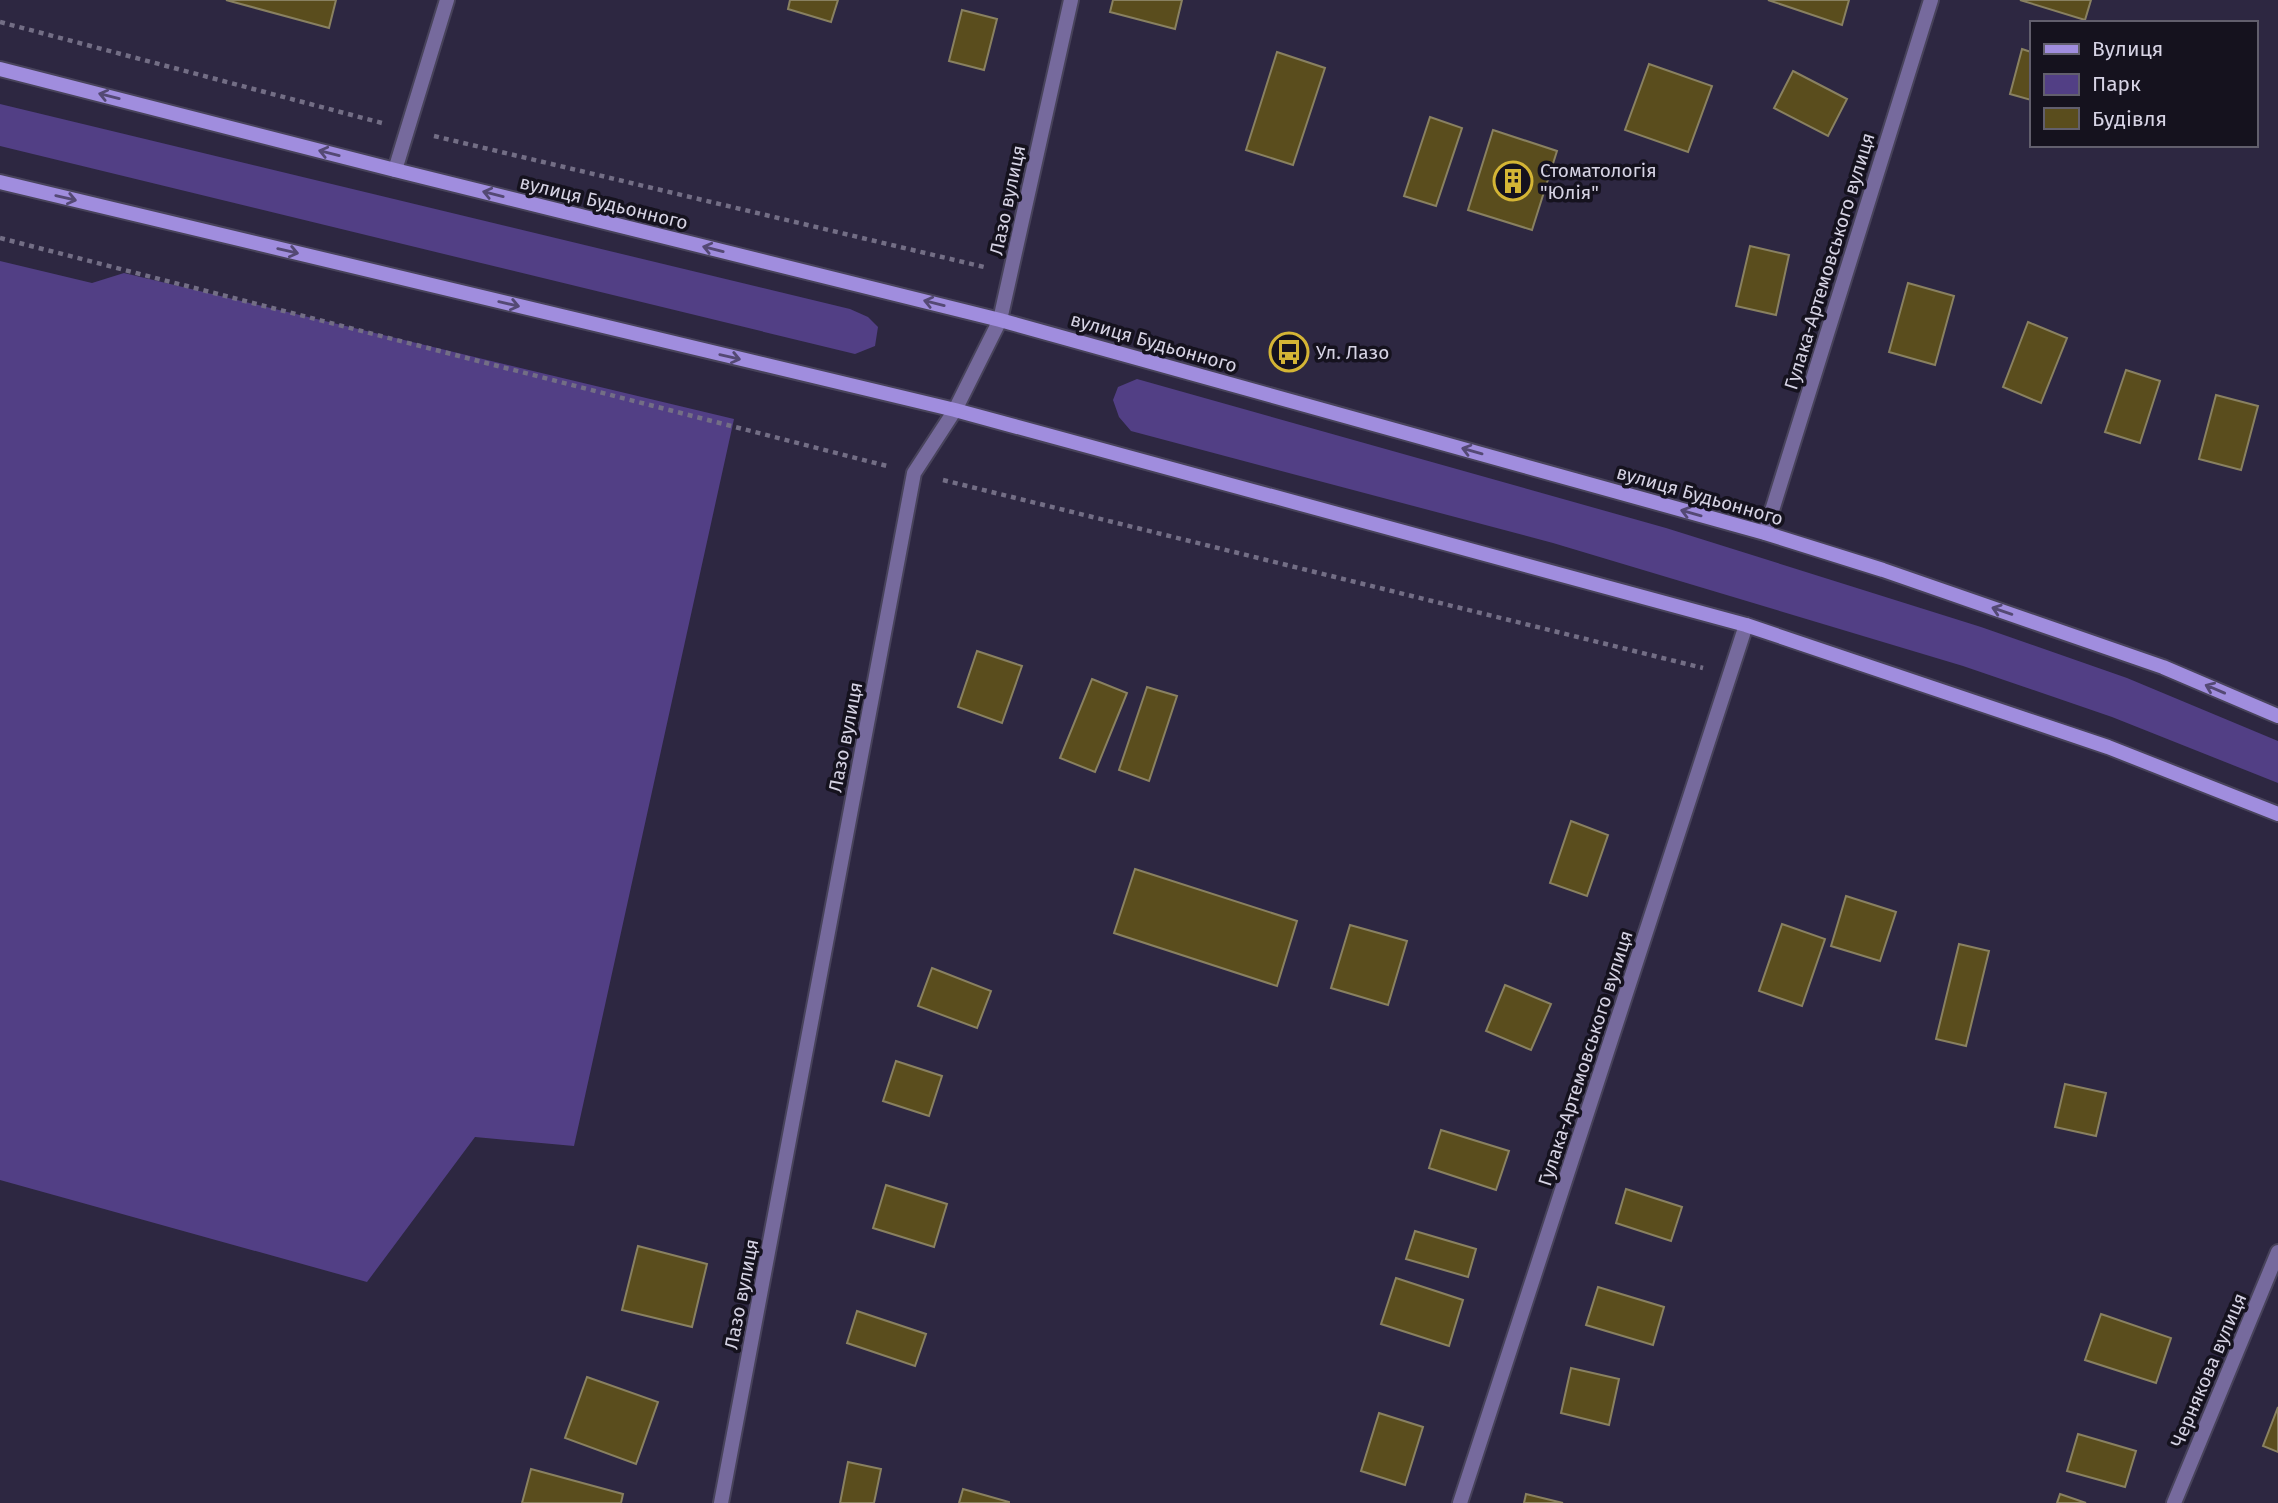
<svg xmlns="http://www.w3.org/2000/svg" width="2278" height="1503" font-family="'Fira Sans',sans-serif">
  <rect width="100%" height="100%" fill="#2d2741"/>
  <g fill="#523f85">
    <path d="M0,104l850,205 18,8 10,10 -3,19 -20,8 -855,-208z"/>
    <path d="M0,261l92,22 32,-10 610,146 -160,727 -99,-9 -108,145 -367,-102z"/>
    <path d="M1137,379l529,149 315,99 146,51 151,63v42l-166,-66 -149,-51 -410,-123 -422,-112 -12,-14 -6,-17 5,-13z"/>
  </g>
  <g fill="#5a4d1d" stroke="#898161" stroke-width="2">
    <path d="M226,0h110l-7,28z"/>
    <path d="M790,0h48l-7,22 -43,-13z"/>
    <path d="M1113,0h69l-7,29 -65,-17z"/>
    <path d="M1768,0h81l-7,25z"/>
    <path d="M2020,0h71l-6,20z"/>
    <path d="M962,10l35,9 -13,51 -35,-9z"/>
    <path d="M2022,49l9,3v48l-21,-6z"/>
    <path d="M1277,52l48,16 -32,97 -47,-15z"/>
    <path d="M1649,64l63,22 -24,66 -63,-22z"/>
    <path d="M1793,71l54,28 -19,37 -54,-28z"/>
    <path d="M1430,117l32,11 -26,78 -32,-10z"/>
    <path d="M1493,130l64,21 -25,79 -64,-20z"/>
    <path d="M1750,246l39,9 -13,60 -40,-9z"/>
    <path d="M1908,283l46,13 -19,69 -46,-13z"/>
    <path d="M2028,322l39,16 -26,65 -38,-16z"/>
    <path d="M2126,370l34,11 -20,62 -35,-11z"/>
    <path d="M2216,395l42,11 -17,64 -42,-11z"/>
    <path d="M977,651l45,15 -20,57 -44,-16z"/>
    <path d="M1092,679l35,14 -32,79 -35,-14z"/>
    <path d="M1147,687l30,9 -28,85 -30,-11z"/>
    <path d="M1571,821l37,14 -21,61 -37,-13z"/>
    <path d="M1135,869l162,52 -20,65 -163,-53z"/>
    <path d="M1846,896l50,16 -16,49 -49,-15z"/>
    <path d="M1782,924l43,15 -23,67 -43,-15z"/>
    <path d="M1350,925l57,16 -19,64 -57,-17z"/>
    <path d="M1959,944l30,7 -23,95 -30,-7z"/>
    <path d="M932,968l59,23 -14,37 -59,-22z"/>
    <path d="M1505,985l46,19 -20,46 -45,-19z"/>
    <path d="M896,1061l46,15 -13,40 -46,-15z"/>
    <path d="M2065,1084l41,9 -10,43 -41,-9z"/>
    <path d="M1441,1130l68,21 -13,39 -67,-22z"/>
    <path d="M886,1185l61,19 -13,43 -61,-19z"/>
    <path d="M1626,1189l56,18 -11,34 -55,-18z"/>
    <path d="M1415,1231l61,18 -8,28 -62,-18z"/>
    <path d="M638,1246l69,18 -15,63 -70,-17z"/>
    <path d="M1396,1278l67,22 -14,46 -68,-22z"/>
    <path d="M1598,1287l66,20 -11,38 -67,-20z"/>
    <path d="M857,1311l69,23 -11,32 -68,-23z"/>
    <path d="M2101,1314l70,24 -15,45 -71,-23z"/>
    <path d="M1571,1368l48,11 -10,46 -48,-12z"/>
    <path d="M587,1377l71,25 -22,62 -71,-26z"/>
    <path d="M2278,1407v45l-15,-6z"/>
    <path d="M1379,1413l44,14 -18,58 -44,-14z"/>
    <path d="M2078,1434l58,17 -11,36 -58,-16z"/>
    <path d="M848,1462l33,7 -7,34h-34z"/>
    <path d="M531,1469l92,25 -2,9h-99z"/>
    <path d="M963,1489l46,13v1h-50z"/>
    <path d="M1526,1494l37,9h-39z"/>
    <path d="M2060,1494l26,9h-29z"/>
  </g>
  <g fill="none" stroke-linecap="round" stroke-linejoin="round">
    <defs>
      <g id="minor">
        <path d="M395,170l52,-170"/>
        <path d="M1765,533l166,-533"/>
        <path d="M721,1503l193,-1030 41,-63 45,-90 71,-320"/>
        <path d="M1460,1503l286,-878"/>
        <path d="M2174,1503l104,-251"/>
      </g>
      <g id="secondary">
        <path d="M0,69l395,101 605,150 765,213 118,37 280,97 115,49"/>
        <path d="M0,182l955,228 791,215 362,122 170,67"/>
      </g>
    </defs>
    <use href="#minor" stroke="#48435b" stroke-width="18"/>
    <use href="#secondary" stroke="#48435b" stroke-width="18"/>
    <g stroke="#736e85" stroke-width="4.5" stroke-dasharray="5 5" stroke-linecap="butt">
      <path d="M0,22l382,101"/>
      <path d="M434,136l550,131"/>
      <path d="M0,238l887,228"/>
      <path d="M943,480l760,188"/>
    </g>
    <use href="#minor" stroke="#766a9d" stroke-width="14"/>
    <use href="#secondary" stroke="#a08dde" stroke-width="14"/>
  </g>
  <defs><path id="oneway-shaft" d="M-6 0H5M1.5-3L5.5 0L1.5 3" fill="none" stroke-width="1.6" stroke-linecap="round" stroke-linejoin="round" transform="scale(1.75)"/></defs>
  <g stroke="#544974">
    <use href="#oneway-shaft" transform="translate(109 96) rotate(-166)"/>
    <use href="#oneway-shaft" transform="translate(329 153) rotate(-166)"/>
    <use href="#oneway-shaft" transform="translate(493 194) rotate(-166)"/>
    <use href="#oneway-shaft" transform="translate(66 198) rotate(13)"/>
    <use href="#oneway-shaft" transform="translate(713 249) rotate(-166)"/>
    <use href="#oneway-shaft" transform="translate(288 251) rotate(13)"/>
    <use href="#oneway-shaft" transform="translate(934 303) rotate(-166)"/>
    <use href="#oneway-shaft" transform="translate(509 304) rotate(13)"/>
    <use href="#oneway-shaft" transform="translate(730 357) rotate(13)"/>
    <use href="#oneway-shaft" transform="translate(1472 451) rotate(-164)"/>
    <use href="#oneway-shaft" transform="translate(1691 513) rotate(-164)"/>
    <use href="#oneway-shaft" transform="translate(2002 611) rotate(-161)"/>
    <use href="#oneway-shaft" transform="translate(2215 689) rotate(-157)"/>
  </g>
  <defs>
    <symbol id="building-ring" viewBox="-11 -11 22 22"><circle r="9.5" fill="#15121e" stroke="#d4b535" stroke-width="1.5"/><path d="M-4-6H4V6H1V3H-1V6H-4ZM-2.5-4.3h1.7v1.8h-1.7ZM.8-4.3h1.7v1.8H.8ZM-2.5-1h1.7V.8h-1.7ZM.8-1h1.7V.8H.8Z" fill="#d4b535"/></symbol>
    <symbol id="bus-ring" viewBox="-11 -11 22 22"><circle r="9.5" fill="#15121e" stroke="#d4b535" stroke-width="1.5"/><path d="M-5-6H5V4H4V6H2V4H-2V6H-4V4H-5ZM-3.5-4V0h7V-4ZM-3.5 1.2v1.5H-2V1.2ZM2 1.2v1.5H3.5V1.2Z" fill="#d4b535"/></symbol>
  </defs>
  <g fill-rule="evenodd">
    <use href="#building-ring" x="1491" y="159" width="44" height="44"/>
    <use href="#bus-ring" x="1267" y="330" width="44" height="44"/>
  </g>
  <g text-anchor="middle" stroke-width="7" stroke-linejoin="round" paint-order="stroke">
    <g font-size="19" fill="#d6d3e4" stroke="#15121e" text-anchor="start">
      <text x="1540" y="177">Стоматологія<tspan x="1540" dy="22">"Юлія"</tspan></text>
      <text x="1316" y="359">Ул. Лазо</text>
    </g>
    <g font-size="19" fill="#d6d3e4" stroke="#15121e">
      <text transform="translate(1007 200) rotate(-78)" y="7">Лазо вулиця</text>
      <text transform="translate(604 202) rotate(14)" y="7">вулиця Будьонного</text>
      <text transform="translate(1829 261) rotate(-73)" y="7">Гулака-Артемовського вулиця</text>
      <text transform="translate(1154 342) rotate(16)" y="7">вулиця Будьонного</text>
      <text transform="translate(1700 495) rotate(16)" y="7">вулиця Будьонного</text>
      <text transform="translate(845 737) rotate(-79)" y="7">Лазо вулиця</text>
      <text transform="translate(1585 1058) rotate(-72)" y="7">Гулака-Артемовського вулиця</text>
      <text transform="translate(741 1294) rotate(-79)" y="7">Лазо вулиця</text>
      <text transform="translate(2208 1370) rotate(-67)" y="7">Чернякова вулиця</text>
    </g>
  </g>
  <rect x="2030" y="21" width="228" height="126" fill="#15121e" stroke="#625f6d" stroke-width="2"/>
  <rect x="2044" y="44" width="35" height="10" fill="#a08dde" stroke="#625f6d" stroke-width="2"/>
  <text x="2092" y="56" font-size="21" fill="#d6d3e4">Вулиця</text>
  <rect x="2044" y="74" width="35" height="21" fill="#523f85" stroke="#625f6d" stroke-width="2"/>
  <text x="2092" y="91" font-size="21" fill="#d6d3e4">Парк</text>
  <rect x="2044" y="108" width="35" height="21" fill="#5a4d1d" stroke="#625f6d" stroke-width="2"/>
  <text x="2092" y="126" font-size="21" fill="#d6d3e4">Будівля</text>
</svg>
